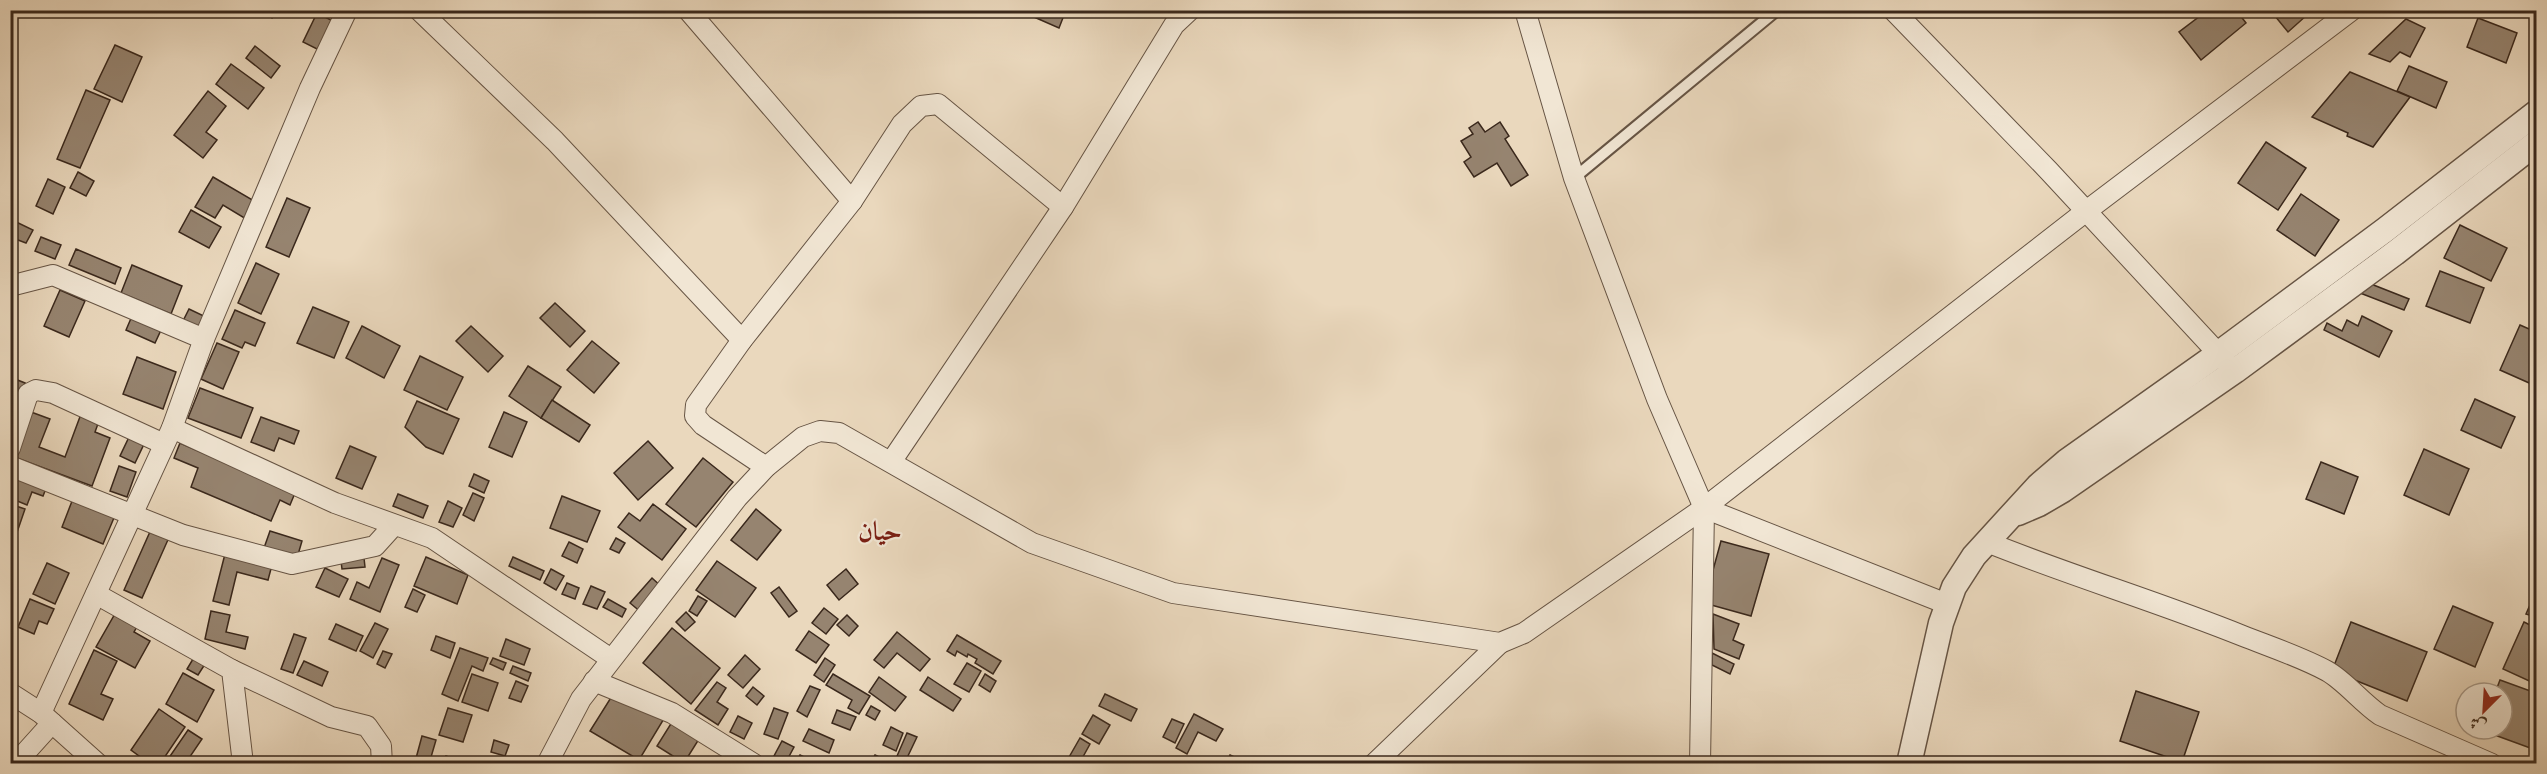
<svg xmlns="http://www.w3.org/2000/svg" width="2547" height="774" font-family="'Libre Bodoni',Amiri,serif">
  <rect width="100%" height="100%" fill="#ead8bd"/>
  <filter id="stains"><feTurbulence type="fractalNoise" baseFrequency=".00333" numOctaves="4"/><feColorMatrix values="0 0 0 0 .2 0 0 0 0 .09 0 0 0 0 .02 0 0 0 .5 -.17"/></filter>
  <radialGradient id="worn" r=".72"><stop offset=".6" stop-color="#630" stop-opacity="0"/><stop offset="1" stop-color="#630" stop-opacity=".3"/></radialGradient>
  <g fill="#968470" stroke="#3a281c" stroke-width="1.5">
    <path d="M262,10h15l-5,8z"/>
    <path d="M1036,10h30l-7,18 -25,-11z"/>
    <path d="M2208,10h28l10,13 -45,37 -22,-28z"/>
    <path d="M2270,10h33l4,5 -19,17z"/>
    <path d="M317,13l18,9 -14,29 -18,-9z"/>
    <path d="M2478,18l39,15 -11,30 -39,-16z"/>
    <path d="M2406,19l19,9 -15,29 -10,-5 -10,10 -21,-8z"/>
    <path d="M115,45l27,12 -20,45 -28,-13z"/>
    <path d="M255,46l25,20 -9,12 -25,-20z"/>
    <path d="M231,64l33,24 -16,21 -32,-25z"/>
    <path d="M2409,66l38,16 -11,26 -39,-17z"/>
    <path d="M2350,72l60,25 -37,50 -26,-11 1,-3 -36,-16z"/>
    <path d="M86,90l24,10 -30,68 -23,-9z"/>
    <path d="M208,91l18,15 -20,26 11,8 -14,18 -29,-23z"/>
    <path d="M1478,122l7,10 15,-10 9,14 -4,3 23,36 -17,11 -14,-23 -23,14 -10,-15 7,-5 -10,-16 12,-7 -4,-6z"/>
    <path d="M2266,142l40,26 -28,42 -40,-27z"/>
    <path d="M78,172l16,9 -8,15 -16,-8z"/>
    <path d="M213,177l43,25 -10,17 -23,-14 -8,13 -20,-11z"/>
    <path d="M48,179l17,8 -12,27 -17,-8z"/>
    <path d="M2301,194l38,26 -24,36 -38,-26z"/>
    <path d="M287,198l23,10 -21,49 -23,-10z"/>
    <path d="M191,210l30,17 -12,21 -30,-16z"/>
    <path d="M10,219l23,11 -7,13 -16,-6z"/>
    <path d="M2460,225l47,23 -16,33 -47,-23z"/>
    <path d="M41,237l20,8 -6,14 -20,-8z"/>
    <path d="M76,249l45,19 -6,16 -46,-19z"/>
    <path d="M256,263l23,11 -18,40 -23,-11z"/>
    <path d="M132,265l50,21 -11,28 -50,-21z"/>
    <path d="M2440,271l44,17 -14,35 -44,-17z"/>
    <path d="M2371,284l38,15 -5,11 -44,-17z"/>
    <path d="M60,290l25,11 -16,36 -25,-11z"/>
    <path d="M555,303l30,28 -15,16 -30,-29z"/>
    <path d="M313,307l36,15 -15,36 -37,-15z"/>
    <path d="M189,309l17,8 -6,13 -17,-9z"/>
    <path d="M235,310l30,13 -10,23 -10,-4 -3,6 -20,-9z"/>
    <path d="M132,316l29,14 -6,13 -29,-13z"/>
    <path d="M2362,316l30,15 -13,26 -55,-27 3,-7 15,8 5,-11 11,6z"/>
    <path d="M2520,325l16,7v54l-36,-16z"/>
    <path d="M362,326l38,20 -16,32 -38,-20z"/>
    <path d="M471,326l32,30 -15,16 -32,-31z"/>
    <path d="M592,341l27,22 -25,30 -27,-23z"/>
    <path d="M217,343l22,9 -16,37 -22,-10z"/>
    <path d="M420,356l43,21 -16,33 -43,-20z"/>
    <path d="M137,357l39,15 -13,37 -40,-15z"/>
    <path d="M528,366l33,21 -20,31 -32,-22z"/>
    <path d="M10,377l15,6 -6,13 -9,-3z"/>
    <path d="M200,388l53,20 -12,30 -53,-20z"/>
    <path d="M2475,399l40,18 -14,31 -40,-18z"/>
    <path d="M552,400l38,25 -11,17 -38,-24z"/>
    <path d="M417,401l42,18 -16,35 -17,-7 -21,-20z"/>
    <path d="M31,412l19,7 -11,28 26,10 16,-43 18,7 -4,11 15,6 -18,48 -78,-29z"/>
    <path d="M504,412l23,10 -15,35 -23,-10z"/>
    <path d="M261,417l38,14 -5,13 -15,-6 -5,13 -23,-9z"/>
    <path d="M130,435l15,7 -10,21 -15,-7z"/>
    <path d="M648,441l25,27 -35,32 -24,-27z"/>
    <path d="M180,443l115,50 -5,12 -10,-5 -9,21 -80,-34 7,-19 -24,-10z"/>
    <path d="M350,446l26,11 -14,32 -26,-11z"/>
    <path d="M2424,449l45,20 -20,46 -45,-20z"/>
    <path d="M703,458l30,24 -37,45 -30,-23z"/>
    <path d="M2321,462l37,15 -14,37 -38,-15z"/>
    <path d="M119,466l17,6 -9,25 -17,-6z"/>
    <path d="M14,472l33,14 -4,10 -11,-4 -5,13 -17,-7v-18z"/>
    <path d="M474,474l15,7 -5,12 -15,-7z"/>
    <path d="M473,493l11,5 -10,23 -11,-6z"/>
    <path d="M398,494l30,12 -5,12 -30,-12z"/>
    <path d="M74,496l42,17 -13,31 -41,-17z"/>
    <path d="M562,496l38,15 -13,31 -37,-14z"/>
    <path d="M448,501l14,7 -9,19 -14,-5z"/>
    <path d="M10,504l15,5 -12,35 -3,-1z"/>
    <path d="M653,504l33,25 -24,31 -44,-33 11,-14 11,8z"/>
    <path d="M756,509l25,21 -24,30 -26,-20z"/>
    <path d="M153,525l18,8 -29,65 -18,-8z"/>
    <path d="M270,531l32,10 -5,17 -33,-10z"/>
    <path d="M616,538l9,5 -6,10 -9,-4z"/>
    <path d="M1721,541l48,13 -18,62 -47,-13z"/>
    <path d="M569,542l14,7 -6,14 -15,-7z"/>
    <path d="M225,554l47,11 -4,15 -31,-8 -8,33 -16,-4z"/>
    <path d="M426,557l42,18 -11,29 -43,-18z"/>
    <path d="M513,557l31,14 -4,9 -31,-14z"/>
    <path d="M364,558l1,9 -23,2 -1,-8z"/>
    <path d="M382,558l17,7 -19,47 -30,-13 7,-17 12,6z"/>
    <path d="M717,561l39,27 -21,29 -39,-27z"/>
    <path d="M47,563l22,10 -14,31 -22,-10z"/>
    <path d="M325,568l23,11 -9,18 -23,-10z"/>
    <path d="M551,569l13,7 -8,14 -12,-7z"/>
    <path d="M846,569l12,15 -19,16 -12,-15z"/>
    <path d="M652,578l12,11 -22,24 -12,-10z"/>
    <path d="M567,583l12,5 -4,11 -13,-5z"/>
    <path d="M591,586l14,6 -8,17 -14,-5z"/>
    <path d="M779,587l18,24 -8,6 -18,-24z"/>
    <path d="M413,589l12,6 -8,17 -12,-5z"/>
    <path d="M2536,591v26l-10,-3z"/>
    <path d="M698,596l9,5 -10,15 -8,-5z"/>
    <path d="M30,599l24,10 -7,15 -8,-3 -5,13 -16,-7z"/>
    <path d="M608,599l18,10 -4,8 -19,-10z"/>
    <path d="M2453,606l40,17 -18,44 -41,-18z"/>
    <path d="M824,608l14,11 -12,15 -14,-11z"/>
    <path d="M211,611l19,4 -4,17 22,5 -3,12 -40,-10z"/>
    <path d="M116,612l22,13 -4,7 16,9 -15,27 -39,-21z"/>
    <path d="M686,612l9,10 -10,9 -9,-9z"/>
    <path d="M1713,614l26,10 -6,16 11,5 -5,14 -25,-10z"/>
    <path d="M847,615l11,11 -9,10 -12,-11z"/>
    <path d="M2351,622l76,30 -20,49 -75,-30z"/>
    <path d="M2524,622l12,6v56l-33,-15z"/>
    <path d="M375,623l13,6 -15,29 -13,-7z"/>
    <path d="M336,624l27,12 -7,15 -27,-12z"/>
    <path d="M672,628l48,40 -29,36 -48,-41z"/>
    <path d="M809,631l20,14 -13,18 -20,-13z"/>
    <path d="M897,632l33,27 -10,12 -23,-18 -13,15 -10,-8z"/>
    <path d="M294,634l12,4 -13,35 -12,-4z"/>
    <path d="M957,635l44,26 -8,13 -18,-11 2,-4 -9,-5 -1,3 -10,-6 -2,5 -8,-5z"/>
    <path d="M436,636l19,7 -5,15 -19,-8z"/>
    <path d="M506,639l24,10 -6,16 -24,-9z"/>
    <path d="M460,648l28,10 -5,13 -11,-5 -14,35 -16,-7z"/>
    <path d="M94,650l23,11 -16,33 12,5 -10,21 -34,-16z"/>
    <path d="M383,651l9,3 -7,14 -8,-4z"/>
    <path d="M1712,653l22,11 -4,10 -18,-9z"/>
    <path d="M196,654l11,7 -9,14 -11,-6z"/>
    <path d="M745,655l15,14 -17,19 -15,-13z"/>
    <path d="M493,658l13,5 -3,7 -13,-6z"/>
    <path d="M825,658l10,7 -11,17 -10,-7z"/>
    <path d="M304,661l24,11 -6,14 -25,-11z"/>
    <path d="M967,663l14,8 -12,21 -15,-8z"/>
    <path d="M513,666l18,7 -3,8 -18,-8z"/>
    <path d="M183,673l31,17 -17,32 -31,-18z"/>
    <path d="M472,674l26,9 -10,28 -26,-9z"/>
    <path d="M833,674l37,22 -11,18 -11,-6 4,-8 -26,-15z"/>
    <path d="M985,674l11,7 -6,11 -11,-7z"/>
    <path d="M879,677l27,20 -11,14 -26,-19z"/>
    <path d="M928,677l33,22 -8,12 -33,-21z"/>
    <path d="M2500,680l36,13v48l-3,8 -52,-19 21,-1v-36h-7z"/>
    <path d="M516,681l12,5 -7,16 -12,-4z"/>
    <path d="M717,682l9,6 -9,14 11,7 -10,16 -23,-15z"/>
    <path d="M810,686l10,4 -13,27 -10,-6z"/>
    <path d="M753,687l11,9 -7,9 -11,-9z"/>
    <path d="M617,688l48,29 -26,43 -49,-29z"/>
    <path d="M2136,691l63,21 -17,50 -62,-21z"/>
    <path d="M1105,694l32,15 -6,12 -32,-15z"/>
    <path d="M871,706l9,5 -5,9 -9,-5z"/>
    <path d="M448,708l24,7 -9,27 -24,-7z"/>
    <path d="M774,708l14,5 -10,26 -14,-5z"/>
    <path d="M159,709l26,18 -25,37h-10l-19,-14z"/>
    <path d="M837,710l19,7 -6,13 -18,-7z"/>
    <path d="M1194,714l29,15 -7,12 -18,-9 -11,22 -11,-6z"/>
    <path d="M1093,715l17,10 -11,19 -17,-10z"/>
    <path d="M738,716l14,7 -8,16 -14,-7z"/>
    <path d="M1172,719l12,5 -9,19 -12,-6z"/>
    <path d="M672,722l27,17 -15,24 -27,-17z"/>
    <path d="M891,727l12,6 -7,18 -13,-6z"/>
    <path d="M809,729l25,11 -5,13 -26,-12z"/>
    <path d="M188,730l14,9 -13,19 7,6h-27l-3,-2z"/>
    <path d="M907,733l10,4 -11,23 -9,-4z"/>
    <path d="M422,736l14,4 -7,24 -14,-2z"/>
    <path d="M1080,738l10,6 -11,20h-3l-8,-5z"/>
    <path d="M494,740l15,5 -4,11 -14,-4z"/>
    <path d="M782,741l12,6 -8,15 -12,-6z"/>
    <path d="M800,755l12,6 -1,3h-16z"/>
    <path d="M875,755l15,7 -1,2h-19z"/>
    <path d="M1230,755l17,8v1h-21z"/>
    <path d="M446,756l11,4 -1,4h-13z"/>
  </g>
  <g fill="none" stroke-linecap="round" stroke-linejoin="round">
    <defs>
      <path id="service" d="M1574,178l203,-168"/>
      <g id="minor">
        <path d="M419,10l136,131 187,199"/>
        <path d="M688,10l164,191"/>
        <path d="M1525,10l49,168 83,221 47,109 -4,256"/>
        <path d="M1893,10l155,160 179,193"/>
        <path d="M10,286l43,-11 151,64"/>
        <path d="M172,428l163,75 97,35 179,121"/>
        <path d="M10,448l18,-54 8,-4 17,3 111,51"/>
        <path d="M891,462l172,-255 111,-182 16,-15"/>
        <path d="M10,466l173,69 109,29 83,-18 19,-21"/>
        <path d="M766,467l-63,-42 -8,-9 1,-11 46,-65 110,-139 50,-77 19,-18 17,-2 125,103"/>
        <path d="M1704,508l243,96"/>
        <path d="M1987,542c84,34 172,60 256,94 28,11 58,21 84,35 18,10 34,31 53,44l112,49"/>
        <path d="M96,594l136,76 11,94"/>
        <path d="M232,670l99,47 36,9 14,20 1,18"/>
        <path d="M594,681l78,32 82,51"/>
        <path d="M10,693l31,20 57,51"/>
        <path d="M41,713l131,-285 32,-89 106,-251 37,-78"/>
        <path d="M15,764l37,-41"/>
        <path d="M547,764l34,-65 156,-201 29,-31 37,-30 17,-6 19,2 193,110 141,50 327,50 24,-10 180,-125 381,-296 267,-202"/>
        <path d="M1374,764l126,-121"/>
      </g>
      <g id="tertiary">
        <path d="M2018,513l21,-9 24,-14 172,-119 160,-118 141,-110"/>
        <path d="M1909,764l32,-141 13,-36 20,-31 64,-70 29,-25 151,-107 167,-124 151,-117"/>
      </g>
    </defs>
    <use href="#service" stroke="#665444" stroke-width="14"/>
    <use href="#minor" stroke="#665444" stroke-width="22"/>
    <use href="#tertiary" stroke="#665444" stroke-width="27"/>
    <use href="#service" stroke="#f1e6d4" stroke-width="10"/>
    <use href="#minor" stroke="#f1e6d4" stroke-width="20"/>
    <use href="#tertiary" stroke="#f1e6d4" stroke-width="24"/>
  </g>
  <g text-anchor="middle" stroke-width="4.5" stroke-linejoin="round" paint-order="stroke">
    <g font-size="26" font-weight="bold" fill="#7a1f14" stroke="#f1e6d4">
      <text x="880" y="540">حيان</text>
    </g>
  </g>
  <rect width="2547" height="774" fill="none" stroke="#ead8bd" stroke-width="36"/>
  <rect x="12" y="12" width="2523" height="750" fill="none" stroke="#3a281c" stroke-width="3"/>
  <rect x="18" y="18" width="2511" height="738" fill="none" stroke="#3a281c" stroke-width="1.5"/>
  <g transform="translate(2484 711) rotate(204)"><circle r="28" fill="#f1e6d4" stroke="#a89a8a" stroke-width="1.5"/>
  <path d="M0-4.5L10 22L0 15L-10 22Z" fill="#8f2418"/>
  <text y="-9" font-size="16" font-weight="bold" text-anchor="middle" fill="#3a281c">ش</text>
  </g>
  <rect width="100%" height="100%" filter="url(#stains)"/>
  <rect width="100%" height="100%" fill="url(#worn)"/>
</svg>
